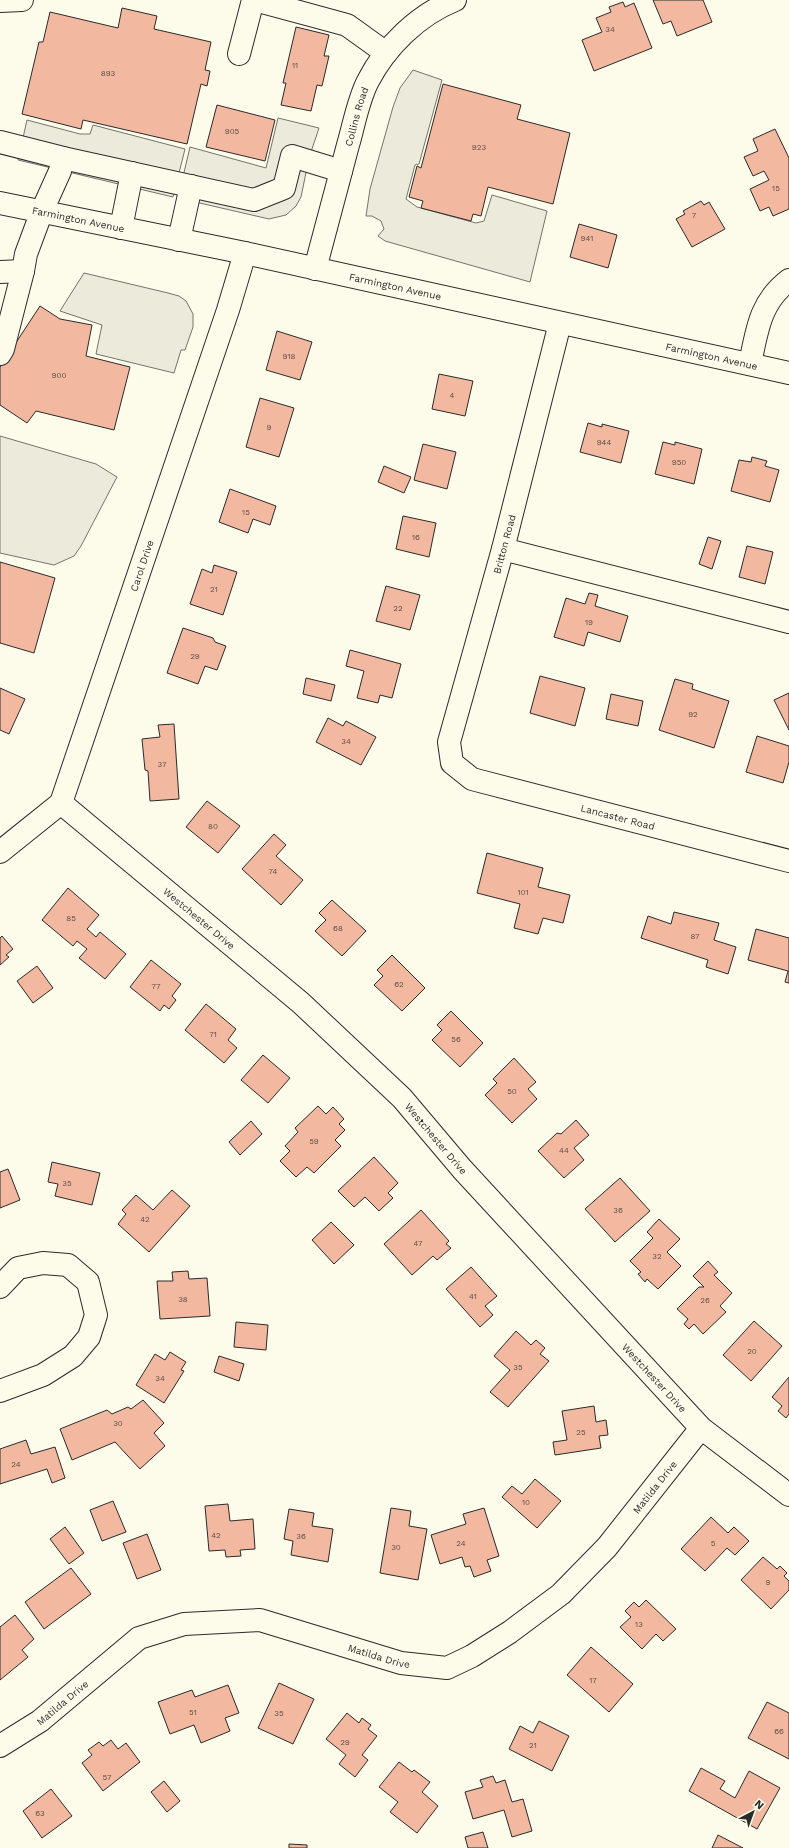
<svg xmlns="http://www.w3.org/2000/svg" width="789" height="1848" font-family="'Work Sans',sans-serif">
  <rect width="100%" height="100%" fill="#fdfbea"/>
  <g fill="#eceadb" stroke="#74746e">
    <path d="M413,70l29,10 -23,84 -4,1 -9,34 11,8 59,16 8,-2 8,-26 55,16 -17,71 -145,-41 -7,-5 6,-7 -3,-8 -9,-5h-6l4,-27 23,-82 7,-19z"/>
    <path d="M278,118l41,10 -10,30 -8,39 -5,9 -10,9 -17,4 -91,-21 12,-51 76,21z"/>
    <path d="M27,120l53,14h10l3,-9 92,24 -12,48 -155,-37z"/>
    <path d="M84,273l84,20 11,3 7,5 7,13v13l-8,23h-4l-7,23 -78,-19 6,-29 -42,-14z"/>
    <path d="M0,436l96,28 21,13 -36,69 -7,10 -20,9 -54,-12z"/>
  </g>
  <g fill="#f2b8a0" stroke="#2b2b2b">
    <path d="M653,0h50l9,22 -35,14 -6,-15 -8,3z"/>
    <path d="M623,2l2,5 9,-4 18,45 -58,23 -12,-31 20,-8 -6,-14 15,-6 -2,-5z"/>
    <path d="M122,8l35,8 -3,13 57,13 -6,28 5,1 -3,15 -6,-2 -14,60 -104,-24 -2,9 -59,-15 17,-72h4l7,-30 68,16z"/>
    <path d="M296,27l33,8 -5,21h5l-7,30 -5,-1 -6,26 -30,-6 5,-22h-3z"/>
    <path d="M443,84l78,21 -4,14 53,14 -17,71 -65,-17 -7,29 -8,-2 -2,7 -50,-13 2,-7 -14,-4 8,-31 4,2z"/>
    <path d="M217,105l58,15 -10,41 -59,-14z"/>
    <path d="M775,129l14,29v51l-16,7 -4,-9 -9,4 -10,-22 19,-9 -5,-9 -11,5 -9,-19 14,-6 -5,-12z"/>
    <path d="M701,201l3,4 5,-3 16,27 -33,18 -16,-28 9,-5 -2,-3z"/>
    <path d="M579,224l38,11 -9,33 -38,-11z"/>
    <path d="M40,306l20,13 32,6 -6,31 44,11 -16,63 -78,-19 -9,12 -27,-18v-38z"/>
    <path d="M277,331l35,11 -12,38 -34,-10z"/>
    <path d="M439,374l34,7 -8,35 -33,-7z"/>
    <path d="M260,398l34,10 -15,49 -33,-10z"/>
    <path d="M588,423l14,4v-3l27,7 -8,32 -41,-11z"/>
    <path d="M663,442l12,3v-3l27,7 -8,35 -39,-10z"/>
    <path d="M423,444l33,8 -9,37 -33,-9z"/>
    <path d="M752,457l15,4 -2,5 14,4 -9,32 -39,-11 8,-31 12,2z"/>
    <path d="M384,466l27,11 -7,16 -26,-11z"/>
    <path d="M230,489l46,17 -6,19 -17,-6 -5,14 -29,-11z"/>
    <path d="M403,516l33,7 -7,34 -33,-8z"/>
    <path d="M708,537l13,4 -9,28 -13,-5z"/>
    <path d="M747,546l26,6 -8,32 -26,-7z"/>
    <path d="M0,562l55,16 -21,75 -34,-10z"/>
    <path d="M214,565l23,7 -14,43 -33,-11 12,-35 10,4z"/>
    <path d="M386,586l34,9 -10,35 -34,-9z"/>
    <path d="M589,593l9,2 -3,11 33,10 -8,26 -32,-10 -4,14 -30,-9 12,-39 19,6z"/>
    <path d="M183,628l30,10 2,4 11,4 -9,24 -12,-4 -7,18 -31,-11z"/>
    <path d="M350,650l51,14 -9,34 -12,-3 -2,8 -21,-5 7,-27 -18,-5z"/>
    <path d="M540,676l45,12 -10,38 -45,-13z"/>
    <path d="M306,678l29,7 -4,16 -28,-7z"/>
    <path d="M675,679l18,5 -1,5 37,12 -15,47 -55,-18z"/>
    <path d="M0,688l25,11 -16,35 -9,-4z"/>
    <path d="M789,693v37l-15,-30z"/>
    <path d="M611,694l32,7 -5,25 -32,-7z"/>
    <path d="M328,718l15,8 3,-5 30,16 -15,28 -45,-23z"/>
    <path d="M174,724l5,75 -29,2 -2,-30 -3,-1 -3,-31 18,-2 -2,-12z"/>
    <path d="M757,736l32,10v16l-6,21 -37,-11z"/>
    <path d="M207,801l33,25 -22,27 -32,-26z"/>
    <path d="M274,834l12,11 -10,11 27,24 -22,25 -39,-36z"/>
    <path d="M487,853l56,15 -5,19 32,8 -7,28 -20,-5 -5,16 -24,-6 6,-24 -43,-11z"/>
    <path d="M68,888l31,27 -12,14 9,8 4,-5 26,22 -21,25 -26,-21 8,-9 -10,-8 -4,5 -31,-26z"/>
    <path d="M332,900l34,31 -24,25 -27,-25 11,-11 -7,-7z"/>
    <path d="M674,912l45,11 -5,17 22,7 -8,27 -22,-7 2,-7 -67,-22 7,-22 23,8z"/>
    <path d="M756,929l33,9v45l-4,-1 3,-11 -40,-11z"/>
    <path d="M2,936l11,13 -7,6 3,2 -9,8v-27z"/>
    <path d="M392,955l33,33 -23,23 -28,-26 9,-9 -6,-6z"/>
    <path d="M151,960l30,24 -9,12 4,4 -7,9 -5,-4 -4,6 -30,-24z"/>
    <path d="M37,966l16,22 -20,15 -16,-22z"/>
    <path d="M206,1004l30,25 -8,11 9,8 -13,15 -39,-33z"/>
    <path d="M451,1011l32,32 -23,24 -28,-27 10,-10 -5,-5z"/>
    <path d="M263,1055l27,23 -22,25 -27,-23z"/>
    <path d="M514,1058l22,24 -8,7 9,10 -25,24 -27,-28 12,-12 -4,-4z"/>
    <path d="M318,1106l8,8 7,-7 11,12 -5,5 6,6 -10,10 6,6 -27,27 -7,-6 -11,10 -16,-16 10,-10 -5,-5 13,-14 -3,-4z"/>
    <path d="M576,1120l13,15 -15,13 10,12 -20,18 -26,-27 19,-18 4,1z"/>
    <path d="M251,1121l11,13 -22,21 -11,-13z"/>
    <path d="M374,1157l24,26 -10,10 5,5 -14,13 -14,-14 -11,10 -16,-16z"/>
    <path d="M52,1162l48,11 -8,32 -37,-9 3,-12 -10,-2z"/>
    <path d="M8,1169l12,31 -20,8v-36z"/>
    <path d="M620,1178l30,33 -35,31 -30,-33z"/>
    <path d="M172,1190l18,16 -41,46 -31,-28 8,-10 -4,-4 14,-15 17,15z"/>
    <path d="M421,1210l28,31 -3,3 5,4 -14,12 -4,-4 -21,19 -28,-31z"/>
    <path d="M659,1219l21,20 -13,13 14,14 -23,23 -11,-10 -2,3 -7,-8 3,-2 -11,-11 23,-23 -6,-6z"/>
    <path d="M331,1222l23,23 -20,19 -22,-24z"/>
    <path d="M708,1261l10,11 -4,3 18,18 -12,13 6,6 -23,22 -9,-10 -5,5 -5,-5 4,-5 -11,-10 22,-22h5l-11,-11z"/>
    <path d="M471,1267l26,29 -12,10 8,9 -13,12 -34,-38z"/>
    <path d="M188,1271l1,8 18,-1 3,38 -50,3 -3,-38h16l-1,-9z"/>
    <path d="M754,1321l28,25 -31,35 -28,-26z"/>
    <path d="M236,1322l32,3 -2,25 -32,-3z"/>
    <path d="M516,1331l15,14 5,-5 9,8 -5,6 9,7 -41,46 -18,-15 20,-22 -16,-14z"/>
    <path d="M170,1352l16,10 -5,8 3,1 -20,32 -28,-18 19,-31 10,6z"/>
    <path d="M219,1356l25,8 -5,17 -25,-9z"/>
    <path d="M789,1377v37l-3,4 -8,-7 4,-5 -10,-9z"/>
    <path d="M143,1400l21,23 -10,10 11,13 -25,23 -25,-27 -43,18 -12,-31 47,-19 5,4 16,-7 3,2z"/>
    <path d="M594,1406l2,16 10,-2 2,15 -9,1 2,12 -46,7 -2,-13 14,-2 -5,-29z"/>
    <path d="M26,1440l5,14 24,-7 10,31 -13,5 -5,-14 -47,15v-35z"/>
    <path d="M535,1479l26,22 -24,27 -35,-31 10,-11 10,8z"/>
    <path d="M113,1501l13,31 -24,9 -12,-31z"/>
    <path d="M228,1504l2,17 23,-2 2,30 -15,1 1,6 -15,1 -1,-7 -16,1 -4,-45z"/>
    <path d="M391,1508l20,3 -2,15 18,3 -9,51 -38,-7z"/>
    <path d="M484,1508l15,48 -12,4 4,11 -17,6 -4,-11 -5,1 -3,-10 -22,7 -9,-29 35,-11 -3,-10z"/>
    <path d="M289,1509l25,4 -2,13 21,3 -5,33 -37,-7 2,-14 -9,-2z"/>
    <path d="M711,1517l17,16 6,-6 15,14 -14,14 -8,-7 -22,23 -24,-22z"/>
    <path d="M65,1527l19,26 -15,11 -19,-25z"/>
    <path d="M147,1534l14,36 -24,9 -14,-36z"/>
    <path d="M763,1557l14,12 3,-3 7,7 -3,3 5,5v9l-18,19 -30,-29z"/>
    <path d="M71,1568l20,26 -47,35 -19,-27z"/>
    <path d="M646,1600l30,29 -13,12 -7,-7 -14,15 -22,-22 11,-10 -6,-6 9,-9 5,5z"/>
    <path d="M15,1615l19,24 -12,11 6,7 -28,23v-53z"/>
    <path d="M591,1647l42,37 -24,28 -42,-37z"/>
    <path d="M279,1683l35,16 -21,45 -35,-16z"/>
    <path d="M228,1685l11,28 -14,5 5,13 -29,12 -7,-18 -24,9 -12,-32 34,-12 3,7z"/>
    <path d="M767,1702l22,11v46l-41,-21z"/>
    <path d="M347,1713l12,10 3,-5 9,7 -3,4 9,7 -15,19 6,5 -13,17 -16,-13 7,-9 -20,-16z"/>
    <path d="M539,1721l30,15 -17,35 -43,-22 11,-23 13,7z"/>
    <path d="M111,1740l7,9 8,-6 14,19 -37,29 -21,-28 10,-8 -4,-5 11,-8 4,4z"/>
    <path d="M399,1762l13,10 2,-2 16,12 -8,10 16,14 -21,27 -27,-21 8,-10 -19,-15z"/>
    <path d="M701,1768l24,13 -5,8 15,9 14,-27 31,17 -23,41 -68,-38z"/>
    <path d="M493,1776l3,7 9,-3 7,22 11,-3 9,32 -20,6 -8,-27 -31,9 -8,-27 18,-5 -3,-7z"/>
    <path d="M164,1781l16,20 -13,11 -16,-20z"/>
    <path d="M51,1789l21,27 -30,22 -19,-27z"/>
    <path d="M483,1832l5,16h-20l-3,-11z"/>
    <path d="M718,1835l25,13h-31z"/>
    <path d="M289,1844l18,1v3h-18z"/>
  </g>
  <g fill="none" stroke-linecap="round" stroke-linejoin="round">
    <defs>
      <g id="minor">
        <path d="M255,0l92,25 39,28"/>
        <path d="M0,1l22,-1"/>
        <path d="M239,54l14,-54"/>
        <path d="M0,142l63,16 191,42 30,-12 8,-32 49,15"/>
        <path d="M121,228l11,-55"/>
        <path d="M179,240l12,-54"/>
        <path id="s1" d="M315,269c11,-42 22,-83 33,-124 6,-20 10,-45 20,-64 18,-35 50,-66 87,-81"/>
        <path d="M0,272l23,-1"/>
        <path id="s2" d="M560,323l-57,226 -54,193 3,21 20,16 317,82"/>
        <path d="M0,354l3,-5 20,-78 3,-17 16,-43 18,-40 3,-13"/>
        <path d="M750,364c7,-34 10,-62 39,-84"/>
        <path d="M503,549l286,73"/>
        <path id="s3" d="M61,803l240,200 101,95 60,71 239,259 88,67"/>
        <path id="s4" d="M0,852l61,-49 167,-493 17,-57"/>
        <path d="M0,1287l18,-19 25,-5 25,2 20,17 8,33 -7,22 -16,19 -30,19 -43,16"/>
        <path id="s5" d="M0,1746l40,-25 99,-83 45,-14 76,-4 141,43 46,5 25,-12 38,-24 51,-38 46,-47 94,-119"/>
      </g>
      <g id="highway">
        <path id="s6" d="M0,203l245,50 544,120"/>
      </g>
    </defs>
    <use href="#minor" stroke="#2b2b2b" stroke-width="24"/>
    <use href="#highway" stroke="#2b2b2b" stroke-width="24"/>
    <use href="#minor" stroke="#fdfbea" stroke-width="22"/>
    <use href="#highway" stroke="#fdfbea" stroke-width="22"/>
  </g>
  <g text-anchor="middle" stroke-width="3" stroke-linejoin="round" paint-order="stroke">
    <g font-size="8" fill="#5d4e48">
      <text x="610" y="32">34</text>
      <text x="295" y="68">11</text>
      <text x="108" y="76">893</text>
      <text x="232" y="134">905</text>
      <text x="479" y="150">923</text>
      <text x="776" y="191">15</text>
      <text x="694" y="218">7</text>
      <text x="587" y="241">941</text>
      <text x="289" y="359">918</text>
      <text x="59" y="378">900</text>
      <text x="452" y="398">4</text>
      <text x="269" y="430">9</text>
      <text x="604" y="445">944</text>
      <text x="679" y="465">950</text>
      <text x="246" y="515">15</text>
      <text x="416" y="540">16</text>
      <text x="214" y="592">21</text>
      <text x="398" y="611">22</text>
      <text x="589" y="625">19</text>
      <text x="195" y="659">29</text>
      <text x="693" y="717">92</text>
      <text x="346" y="744">34</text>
      <text x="162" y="767">37</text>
      <text x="213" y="829">80</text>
      <text x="273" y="874">74</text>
      <text x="523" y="895">101</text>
      <text x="71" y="921">85</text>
      <text x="338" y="931">68</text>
      <text x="695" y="939">87</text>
      <text x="399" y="987">62</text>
      <text x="156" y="989">77</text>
      <text x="213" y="1037">71</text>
      <text x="456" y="1042">56</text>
      <text x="512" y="1094">50</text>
      <text x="314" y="1144">59</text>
      <text x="564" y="1153">44</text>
      <text x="67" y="1186">35</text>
      <text x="618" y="1213">36</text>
      <text x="145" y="1222">42</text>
      <text x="418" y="1246">47</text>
      <text x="657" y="1259">32</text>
      <text x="473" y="1299">41</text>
      <text x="183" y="1302">38</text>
      <text x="705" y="1303">26</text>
      <text x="752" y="1354">20</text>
      <text x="518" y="1370">35</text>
      <text x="160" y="1381">34</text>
      <text x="118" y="1426">30</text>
      <text x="581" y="1435">25</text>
      <text x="16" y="1467">24</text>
      <text x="526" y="1505">10</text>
      <text x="216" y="1538">42</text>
      <text x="301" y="1539">36</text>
      <text x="461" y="1546">24</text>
      <text x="713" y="1546">5</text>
      <text x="396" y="1550">30</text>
      <text x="768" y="1585">9</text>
      <text x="639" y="1627">13</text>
      <text x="593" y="1683">17</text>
      <text x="193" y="1715">51</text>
      <text x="279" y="1716">35</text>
      <text x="779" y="1734">66</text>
      <text x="345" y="1745">29</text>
      <text x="533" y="1748">21</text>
      <text x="107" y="1780">57</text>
      <text x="40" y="1816">63</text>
    </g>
    <g font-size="10" fill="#2b2b2b" stroke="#fdfbea">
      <text dy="4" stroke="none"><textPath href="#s1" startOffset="158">Collins Road</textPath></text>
      <text dy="4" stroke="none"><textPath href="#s6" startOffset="80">Farmington Avenue</textPath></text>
      <text dy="4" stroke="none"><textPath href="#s6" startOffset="404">Farmington Avenue</textPath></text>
      <text dy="4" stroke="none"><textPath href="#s6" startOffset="728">Farmington Avenue</textPath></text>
      <text transform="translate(504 544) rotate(-75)" y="4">Britton Road</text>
      <text dy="4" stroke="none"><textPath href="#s4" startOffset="329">Carol Drive</textPath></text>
      <text dy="4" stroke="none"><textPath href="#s2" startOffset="631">Lancaster Road</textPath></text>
      <text dy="4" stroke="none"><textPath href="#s3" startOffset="180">Westchester Drive</textPath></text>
      <text dy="4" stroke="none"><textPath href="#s3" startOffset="504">Westchester Drive</textPath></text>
      <text dy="4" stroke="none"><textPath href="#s3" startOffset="828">Westchester Drive</textPath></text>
      <text dy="4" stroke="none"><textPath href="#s5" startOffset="772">Matilda Drive</textPath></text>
      <text dy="4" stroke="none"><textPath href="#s5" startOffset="424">Matilda Drive</textPath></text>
      <text dy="4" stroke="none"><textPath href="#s5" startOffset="76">Matilda Drive</textPath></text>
    </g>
  </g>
  <g transform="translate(753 1812) rotate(41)" stroke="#fdfbea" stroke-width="3" paint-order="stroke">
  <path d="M0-3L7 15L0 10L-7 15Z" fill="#2b2b2b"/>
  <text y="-6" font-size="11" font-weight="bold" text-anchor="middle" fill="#2b2b2b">N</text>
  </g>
</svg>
